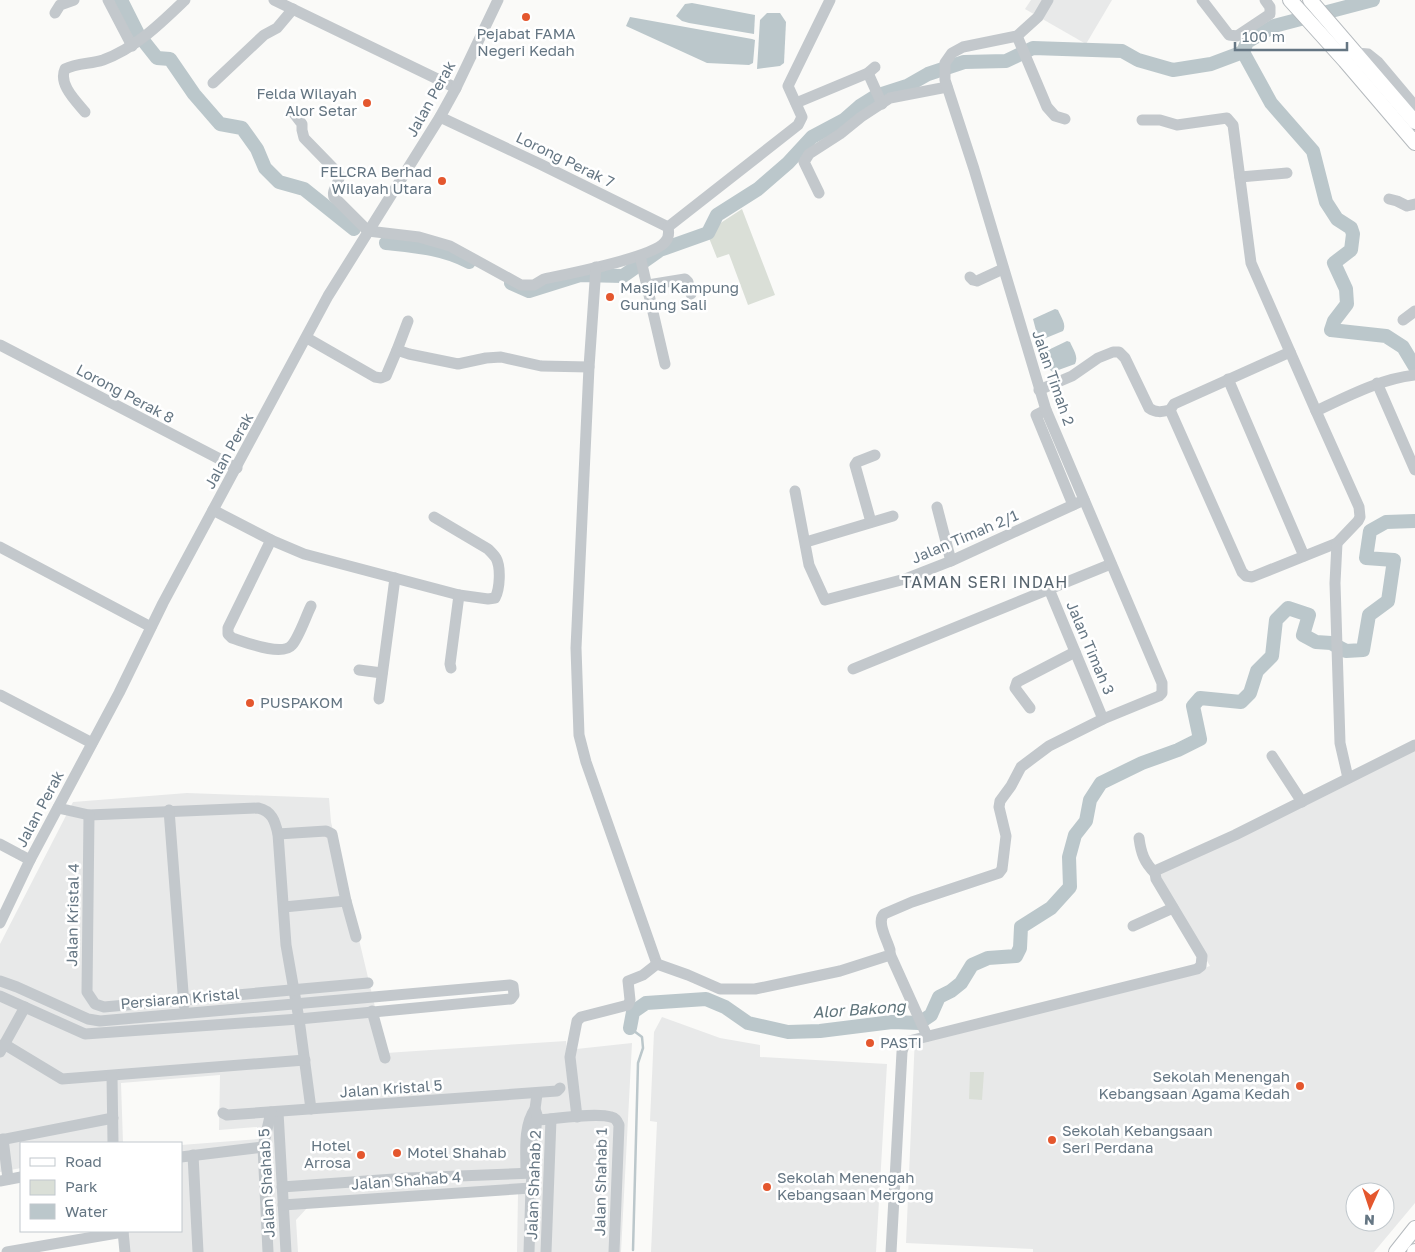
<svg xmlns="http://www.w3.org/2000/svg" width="1415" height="1252" font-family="'Golos Text',sans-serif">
  <rect width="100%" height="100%" fill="#fafaf8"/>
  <g fill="#e8e9e9" fill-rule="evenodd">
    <path d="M1031,0h81l-26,44 -61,-35z"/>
    <path d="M1415,743v460l-41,49h-341v-3l-127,-6 9,-207 254,-56 41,-14 -54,-93zM1355,1192h30v30h-30z"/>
    <path d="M187,793l142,5 2,24 55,231 180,-12 1,9 65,-7 -11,209h-104l1,-58 -210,13 -12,13 2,32h-169l-2,-21h54v-86l77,-6 -1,-12 -38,3 1,-55 -99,8 2,60h-102v25l-21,4v-228l73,-142z"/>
    <path d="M662,1017l58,21 40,7v12l127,7 -11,188h-225l6,-130 -7,-1 4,-89z"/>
  </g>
  <g fill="#dadfd7">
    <path d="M742,209l33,86 -27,10 -19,-51 -12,4 -8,-20 6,-4 1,-8z"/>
    <path d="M970,1072h14l-2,28 -13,-1z"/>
  </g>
  <g fill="#bbc7cb">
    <path d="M692,3l63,12 -1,19 -65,-11 -7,-2 -6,-5 9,-12z"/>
    <path d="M767,13h13l6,9 -2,41 -4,3 -23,3 3,-49z"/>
    <path d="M630,17l122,22 3,1 -2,23 -4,2 -42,-2 -81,-37z"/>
    <path d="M1055,309l3,1c3,7 9,15 5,21l-22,9 -3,-2 -5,-19z"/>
    <path d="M1067,341l3,1c3,7 9,15 5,22l-22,8 -3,-2 -6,-18z"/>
  </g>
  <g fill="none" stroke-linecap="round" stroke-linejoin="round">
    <path stroke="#bbc7cb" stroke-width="2.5" d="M630,1028l12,9 1,11 -5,15 -5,187"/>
    <g stroke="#bbc7cb" stroke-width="14">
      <path d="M121,0l17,34 19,24 13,1 24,35 26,30 22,4 15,21 8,19 14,14 25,7 50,40"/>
      <path d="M1243,52l28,51 42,48 13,51 11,17 14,9 2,6 -2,16 -17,13 12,26 1,15 -13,17 -3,9 55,6 17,11 12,20"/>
      <path d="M1243,52l4,-10 27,-16 99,-26"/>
      <path d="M386,243c28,3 58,5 83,19"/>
      <path d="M511,283l18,8 51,-16 43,1 37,-26 48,-17 9,-18 41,-26 30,-26 24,-26 32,-17 16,-14 16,-10 31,-10 21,-12 36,-12 42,-1 27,-13 89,3 16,9 35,10 38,-6 32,-12"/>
      <path d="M630,1028l3,-16 13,-9 60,-4 19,8 23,16 40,9 32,-1 72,-9 27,1 12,-8 8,-18 12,-6 10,-8 11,-18 16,-7 28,-2 4,-8 1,-21 30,-19 19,-21 -1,-30 6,-22 11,-14 4,-21 11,-17 41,-20 36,-13 22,-11 -7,-33 7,-8 41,4 9,-9 7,-22 15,-15 4,-36 12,-12 21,7 -6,20 13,7 15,1 15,8 17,-1 6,-35 19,-14 6,-41 -28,-2 4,-27 16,-9 29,-1"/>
    </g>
    <defs>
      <g id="major">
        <path d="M1290,0l55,61 70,82"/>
        <path d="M1310,0l105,122"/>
        <path d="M1396,1252l19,-24"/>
        <path d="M1414,1252l1,-1"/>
      </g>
    </defs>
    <use href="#major" stroke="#b5babe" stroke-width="16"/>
    <g stroke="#c3c8cc" stroke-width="11">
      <path d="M108,0l24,46"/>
      <path d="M274,0l182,88"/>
      <path d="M1202,0l27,35 8,1 33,-22v-7l-5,-7"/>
      <path d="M55,13l5,-8 14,-5"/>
      <path d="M1017,36l30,71 8,9 10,3"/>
      <path d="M1356,53l12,1 10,8 37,44"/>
      <path d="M868,73l14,31"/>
      <path d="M213,83l51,-48 13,-7 16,-19"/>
      <path d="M796,103l72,-30 7,-6"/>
      <path d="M292,111l10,13v6l2,8 35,36c2,9 -8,15 -5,23l34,34 51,6 31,9 71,39h13l10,-6c23,-5 108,-21 121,-37 4,-4 4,-10 3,-15l-128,-63 -100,-47"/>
      <path d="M85,112c-9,-11 -27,-28 -20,-43 12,-6 26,-5 38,-9 33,-12 58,-37 82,-60"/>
      <path d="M1142,120h18l17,5 50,-7 6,7 18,138 65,148c32,-15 64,-32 99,-36"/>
      <path d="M1240,177l47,-4"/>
      <path d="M819,193l-15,-31 5,-8 31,-20 21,-17 29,-19 57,-11"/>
      <path d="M1389,199l8,2 10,5 8,-2"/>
      <path d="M668,227l130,-102 4,-8 -14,-31 42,-86"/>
      <path d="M640,256l25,108"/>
      <path d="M596,267l-7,100 -13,281 3,87 7,27 71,202"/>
      <path d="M970,277l3,3 4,1 26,-12"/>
      <path d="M648,285l37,-6 3,3 3,12"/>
      <path d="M1403,320l12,-9"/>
      <path d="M307,338l68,39 6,1 5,-2 11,-26 12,4 49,10 28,-6 15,-1 40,9 48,1"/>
      <path d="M0,345l237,123"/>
      <path d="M397,350l11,-29"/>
      <path d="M1228,379l76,177"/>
      <path d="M1377,383l38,87"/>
      <path d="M1039,390l33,-14 26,-18 15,-6h6l6,6 24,50c7,5 13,4 21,2l4,-6 116,-52"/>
      <path d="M1046,410l-10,5 37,90"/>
      <path d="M1170,410l72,162 4,4 6,1 85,-34 21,-22 2,-4 -1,-10 -43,-96"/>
      <path d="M795,491l14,74 16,35 80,-21 46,-18 133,-61"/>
      <path d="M937,507l14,54"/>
      <path d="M213,510l58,30 33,14 155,41 29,4 7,-1c5,-9 6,-31 1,-40 -2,-3 -5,-6 -8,-9l-54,-32"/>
      <path d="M871,522l-16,-57 2,-3 18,-7"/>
      <path d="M271,540l-43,88v6l4,4c13,4 50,19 60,7 7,-8 14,-29 19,-39"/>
      <path d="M806,542l87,-26"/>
      <path d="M1337,543l-2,40 5,160 8,35"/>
      <path d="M0,547l151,80"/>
      <path d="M1049,589l54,130"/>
      <path d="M451,668l-1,-4 9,-69"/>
      <path d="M853,669l258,-105"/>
      <path d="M359,670l23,3"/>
      <path d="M0,695l92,48"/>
      <path d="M379,699l16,-121"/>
      <path d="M1030,708l-15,-20 2,-6 58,-30"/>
      <path d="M1272,756l30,46"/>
      <path d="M58,808l31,7 169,-7c14,3 17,13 20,26l8,111 13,74 12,90"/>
      <path d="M169,810l15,195"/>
      <path d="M89,815l-2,177 8,12 9,3 264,-24"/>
      <path d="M278,834l48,-3 6,3 14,67 10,36"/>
      <path d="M1139,838c2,15 5,24 16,35"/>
      <path d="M0,844l30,16"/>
      <path d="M284,907l62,-6"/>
      <path d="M0,923l30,-63 89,-167 44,-90 165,-307 112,-179 16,-29 42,-88"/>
      <path d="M1133,926l40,-18"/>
      <path d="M890,954l37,82"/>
      <path d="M657,964l31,11 32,14h35l85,-18 47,-15 3,-2v-4c-3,-11 -14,-28 -6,-36l28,-12 87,-29 3,-4 4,-33 -7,-29 1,-6 11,-15 10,-19 28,-21 54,-27 56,-23 3,-3v-10l-116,-273 -72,-241 -29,-89v-17l7,-10 11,-6 54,-11 21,-19 10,-17"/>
      <path d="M0,981l17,6 71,32 12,2 410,-36 3,1 1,9 -3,4 -212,20 -214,15 -85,-38"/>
      <path d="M372,1011l13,47"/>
      <path d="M4,1044l58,35 243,-19"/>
      <path d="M0,1052l25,-45"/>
      <path d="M112,1076l1,67"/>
      <path d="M278,1112l8,140"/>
      <path d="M223,1113l4,2 330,-24 3,-3"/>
      <path d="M577,1117l-7,-60 7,-36 4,-4 47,-12 2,-5 -2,-19 15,-6 14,-11"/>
      <path d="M537,1120c18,-1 59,-8 74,-3 5,1 6,4 8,8l-5,127"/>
      <path d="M3,1139l5,40"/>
      <path d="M0,1140l113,-22"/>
      <path d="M193,1155l5,97"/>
      <path d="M181,1157l82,-10"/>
      <path d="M526,1172c0,-20 -3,-46 9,-63"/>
      <path d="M0,1181l21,-4"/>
      <path d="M282,1187l126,-9 126,-5"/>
      <path d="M283,1205l248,-17"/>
      <path d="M123,1231l2,21"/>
      <path d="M7,1252l116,-20"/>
      <path d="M268,1252l-5,-105 8,-35"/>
      <path d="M529,1252l2,-64 6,-73 -2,-6 2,-15"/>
      <path d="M546,1252l5,-133"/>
      <path d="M891,1252l11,-200 3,-10 292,-73 4,-3 1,-10 -46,-77 -1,-6 2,-3 78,-35 180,-90"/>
    </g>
    <use href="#major" stroke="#fff" stroke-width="14"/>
  </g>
  <g fill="#e4572e" stroke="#fff" stroke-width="2">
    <circle cx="526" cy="17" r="5"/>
    <circle cx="367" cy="103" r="5"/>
    <circle cx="442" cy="181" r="5"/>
    <circle cx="610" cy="297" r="5"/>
    <circle cx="250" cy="703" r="5"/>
    <circle cx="870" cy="1043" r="5"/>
    <circle cx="1300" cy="1086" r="5"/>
    <circle cx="1052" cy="1140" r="5"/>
    <circle cx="397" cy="1153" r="5"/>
    <circle cx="361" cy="1155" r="5"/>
    <circle cx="767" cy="1187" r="5"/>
  </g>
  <g text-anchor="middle" stroke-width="5" stroke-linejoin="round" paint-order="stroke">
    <g font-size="15" fill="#657683" stroke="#fff" text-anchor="start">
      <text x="526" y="39" text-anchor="middle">Pejabat FAMA<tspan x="526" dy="17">Negeri Kedah</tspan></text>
      <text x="357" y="99" text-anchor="end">Felda Wilayah<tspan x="357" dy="17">Alor Setar</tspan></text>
      <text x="432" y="177" text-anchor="end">FELCRA Berhad<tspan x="432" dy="17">Wilayah Utara</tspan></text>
      <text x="620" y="293">Masjid Kampung<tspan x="620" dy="17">Gunung Sali</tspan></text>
      <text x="260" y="708">PUSPAKOM</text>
      <text x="880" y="1048">PASTI</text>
      <text x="1290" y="1082" text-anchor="end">Sekolah Menengah<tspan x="1290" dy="17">Kebangsaan Agama Kedah</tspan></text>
      <text x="1062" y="1136">Sekolah Kebangsaan<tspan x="1062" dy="17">Seri Perdana</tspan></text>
      <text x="351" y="1151" text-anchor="end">Hotel<tspan x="351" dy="17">Arrosa</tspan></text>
      <text x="407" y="1158">Motel Shahab</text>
      <text x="777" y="1183">Sekolah Menengah<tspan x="777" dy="17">Kebangsaan Mergong</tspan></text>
    </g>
    <g font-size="15" fill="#657683" stroke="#fff">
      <text transform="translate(431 99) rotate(-61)" y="5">Jalan Perak</text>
      <text transform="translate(565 160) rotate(26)" y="5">Lorong Perak 7</text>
      <text transform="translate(1053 378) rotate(71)" y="5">Jalan Timah 2</text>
      <text transform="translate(125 394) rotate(28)" y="5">Lorong Perak 8</text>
      <text transform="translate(229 451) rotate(-61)" y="5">Jalan Perak</text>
      <text transform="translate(965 537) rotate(-23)" y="5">Jalan Timah 2/1</text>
      <text transform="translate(1090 648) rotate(67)" y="5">Jalan Timah 3</text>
      <text transform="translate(40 809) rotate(-62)" y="5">Jalan Perak</text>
      <text transform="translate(73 915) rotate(-89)" y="5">Jalan Kristal 4</text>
      <text transform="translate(180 999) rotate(-5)" y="5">Persiaran Kristal</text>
      <text transform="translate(391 1089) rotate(-4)" y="5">Jalan Kristal 5</text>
      <text transform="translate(406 1181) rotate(-4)" y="5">Jalan Shahab 4</text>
      <text transform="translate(601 1182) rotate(-89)" y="5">Jalan Shahab 1</text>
      <text transform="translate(267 1183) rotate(-93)" y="5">Jalan Shahab 5</text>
      <text transform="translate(534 1185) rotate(-88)" y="5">Jalan Shahab 2</text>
    </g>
    <g font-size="16" letter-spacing="1" fill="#57646e" stroke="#fff">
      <text x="985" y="588">TAMAN SERI INDAH</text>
    </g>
    <g font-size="16" font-style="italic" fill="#60757c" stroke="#fff">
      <text transform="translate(859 1009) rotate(-4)" y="6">Alor Bakong</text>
    </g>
  </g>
  <rect x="20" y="1142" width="162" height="90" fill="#ffffff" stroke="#c1c8cd"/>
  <rect x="30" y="1158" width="25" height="8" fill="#ffffff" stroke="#c1c8cd"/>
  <text x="65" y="1167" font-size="15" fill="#657683">Road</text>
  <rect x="30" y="1180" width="25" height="15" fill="#dadfd7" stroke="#c1c8cd"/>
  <text x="65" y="1192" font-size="15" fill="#657683">Park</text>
  <rect x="30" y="1204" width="25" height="15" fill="#bbc7cb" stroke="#c1c8cd"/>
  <text x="65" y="1217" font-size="15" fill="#657683">Water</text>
  <g transform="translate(1370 1207) rotate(183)"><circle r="24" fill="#ffffff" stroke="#c1c8cd"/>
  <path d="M0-4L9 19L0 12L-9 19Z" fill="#e4572e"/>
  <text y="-8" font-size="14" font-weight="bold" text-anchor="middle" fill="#657683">N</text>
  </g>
  <path d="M1235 42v8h112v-8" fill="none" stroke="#657683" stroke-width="2.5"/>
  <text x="1242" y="42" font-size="15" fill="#657683" stroke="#ffffff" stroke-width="4" paint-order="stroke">100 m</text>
</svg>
